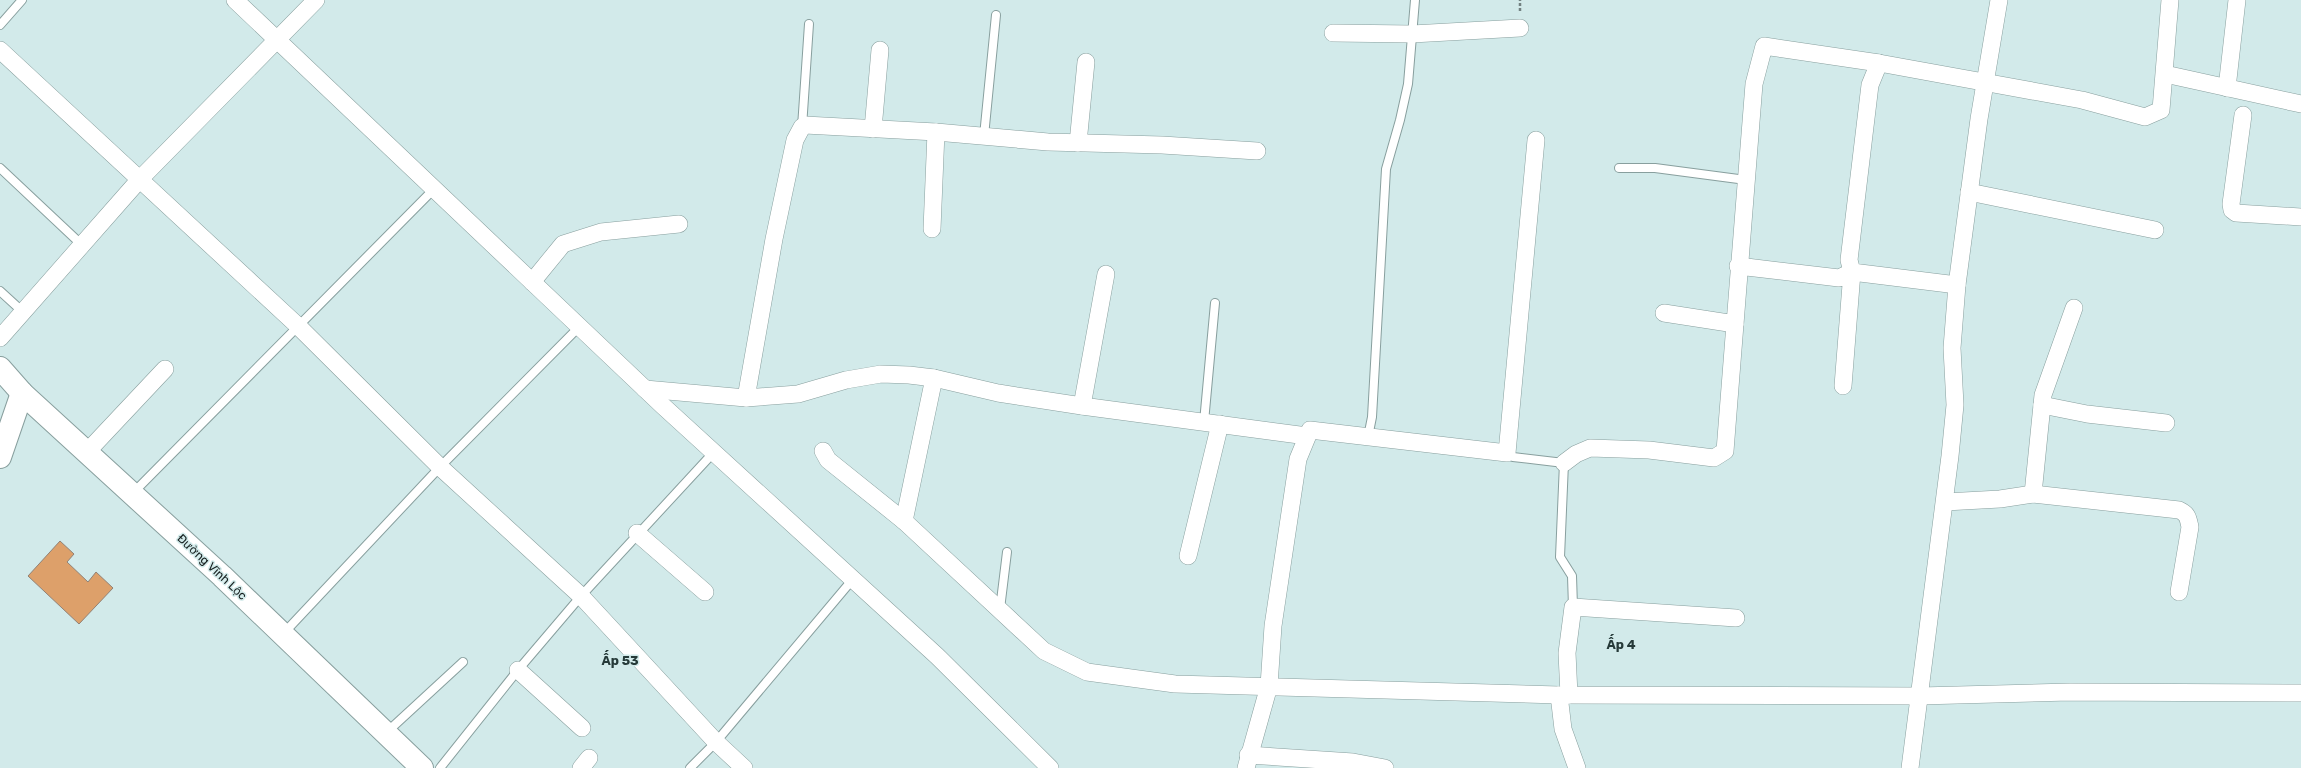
<svg xmlns="http://www.w3.org/2000/svg" width="2301" height="768" font-family="Rubik,sans-serif">
  <rect width="100%" height="100%" fill="#d2eaea"/>
  <path fill="#dda06a" stroke="#918276" d="M60,541l14,13 -7,8 21,20 8,-10 17,16 -34,36 -51,-48z"/>
  <g fill="none" stroke-linecap="round" stroke-linejoin="round">
    <defs>
      <g id="lane">
        <path d="M0,25l22,-25"/>
        <path d="M802,127l7,-103"/>
        <path d="M984,136l12,-121"/>
        <path d="M0,168l82,77"/>
        <path d="M1619,168h36l91,12"/>
        <path d="M0,291l23,21"/>
        <path d="M1204,422l11,-119"/>
        <path d="M1368,437l4,-20 14,-248 14,-49 8,-36 7,-84"/>
        <path d="M1507,453l6,4 51,6 -4,94 12,19 1,31"/>
        <path d="M133,493l301,-304"/>
        <path d="M1000,609l7,-57"/>
        <path d="M283,634l157,-167 139,-140"/>
        <path d="M387,732l76,-70"/>
        <path d="M440,768l78,-98 63,-74 133,-144"/>
        <path d="M690,768l26,-26 137,-163"/>
      </g>
      <g id="street">
        <path d="M235,0l428,406 274,250 113,112"/>
        <path d="M1333,33l79,1 108,-6"/>
        <path d="M0,50l298,276 142,141 141,129 135,146 28,26"/>
        <path d="M1879,63l-9,22 -21,175 3,12 105,13"/>
        <path d="M2165,74l136,30"/>
        <path d="M2227,88l10,-88"/>
        <path d="M2243,115l-12,89 1,6 4,3 65,4"/>
        <path d="M873,129l7,-79"/>
        <path d="M1078,143l8,-81"/>
        <path d="M1969,192l186,38"/>
        <path d="M932,229l4,-97"/>
        <path d="M1738,266l101,12 13,-6 -9,114"/>
        <path d="M532,282l31,-38 38,-12 78,-8"/>
        <path d="M1664,313l71,11 19,-240 10,-38 115,17 203,37 63,17 16,-7 9,-110"/>
        <path d="M0,338l140,-159 176,-179"/>
        <path d="M645,389l101,9 52,-4 48,-14 35,-6 28,1 25,3 64,15 84,13 225,30"/>
        <path d="M746,398l28,-159 21,-99 7,-13 3,-2 131,7 112,10 114,3 95,6"/>
        <path d="M2042,405l45,9 79,9"/>
        <path d="M1082,406l24,-132"/>
        <path d="M823,451l5,9 76,61 140,130 43,21 88,12 384,11 361,1 150,-4 231,1"/>
        <path d="M86,453l79,-84"/>
        <path d="M1564,463l12,-9 14,-6 59,2 65,8 11,-7 10,-127"/>
        <path d="M2033,494l10,-99 31,-87"/>
        <path d="M1945,502l55,-3 33,-5 146,16c9,4 9,8 11,17l-11,65"/>
        <path d="M904,521l30,-143"/>
        <path d="M637,533l68,59"/>
        <path d="M1188,556l32,-132"/>
        <path d="M518,670l64,58"/>
        <path d="M1559,695l4,34 14,39"/>
        <path d="M1569,695l-2,-42 6,-46 163,11"/>
        <path d="M1248,755l105,7 32,6"/>
        <path d="M581,768l8,-10"/>
        <path d="M1246,768l23,-82 4,-60 25,-167 12,-29 197,23 29,-313"/>
        <path d="M1910,768l40,-312 5,-51 -3,-57 5,-63 22,-166 20,-119"/>
      </g>
      <g id="secondary">
        <path d="M0,368l22,25 200,183 200,192"/>
        <path d="M0,457l22,-64"/>
      </g>
    </defs>
    <use href="#lane" stroke="#889f9e" stroke-width="10"/>
    <use href="#street" stroke="#889f9e" stroke-width="18"/>
    <use href="#secondary" stroke="#889f9e" stroke-width="24"/>
    <path stroke="#728181" stroke-width="2.5" stroke-dasharray="3 2" stroke-linecap="butt" d="M1520,11v-11"/>
    <use href="#lane" stroke="#fff" stroke-width="8"/>
    <use href="#street" stroke="#fff" stroke-width="17"/>
    <use href="#secondary" stroke="#fff" stroke-width="22"/>
  </g>
  <g text-anchor="middle" stroke-width="3" stroke-linejoin="round" paint-order="stroke">
    <g font-size="12" fill="#141c1c" stroke="#d2eaea">
      <text transform="translate(212 567) rotate(43)" y="4">Đường Vĩnh Lộc</text>
    </g>
    <g font-size="13" font-weight="bold" fill="#263a39" stroke="#d2eaea">
      <text x="1621" y="649">Ấp 4</text>
      <text x="620" y="665">Ấp 53</text>
    </g>
  </g>
</svg>
